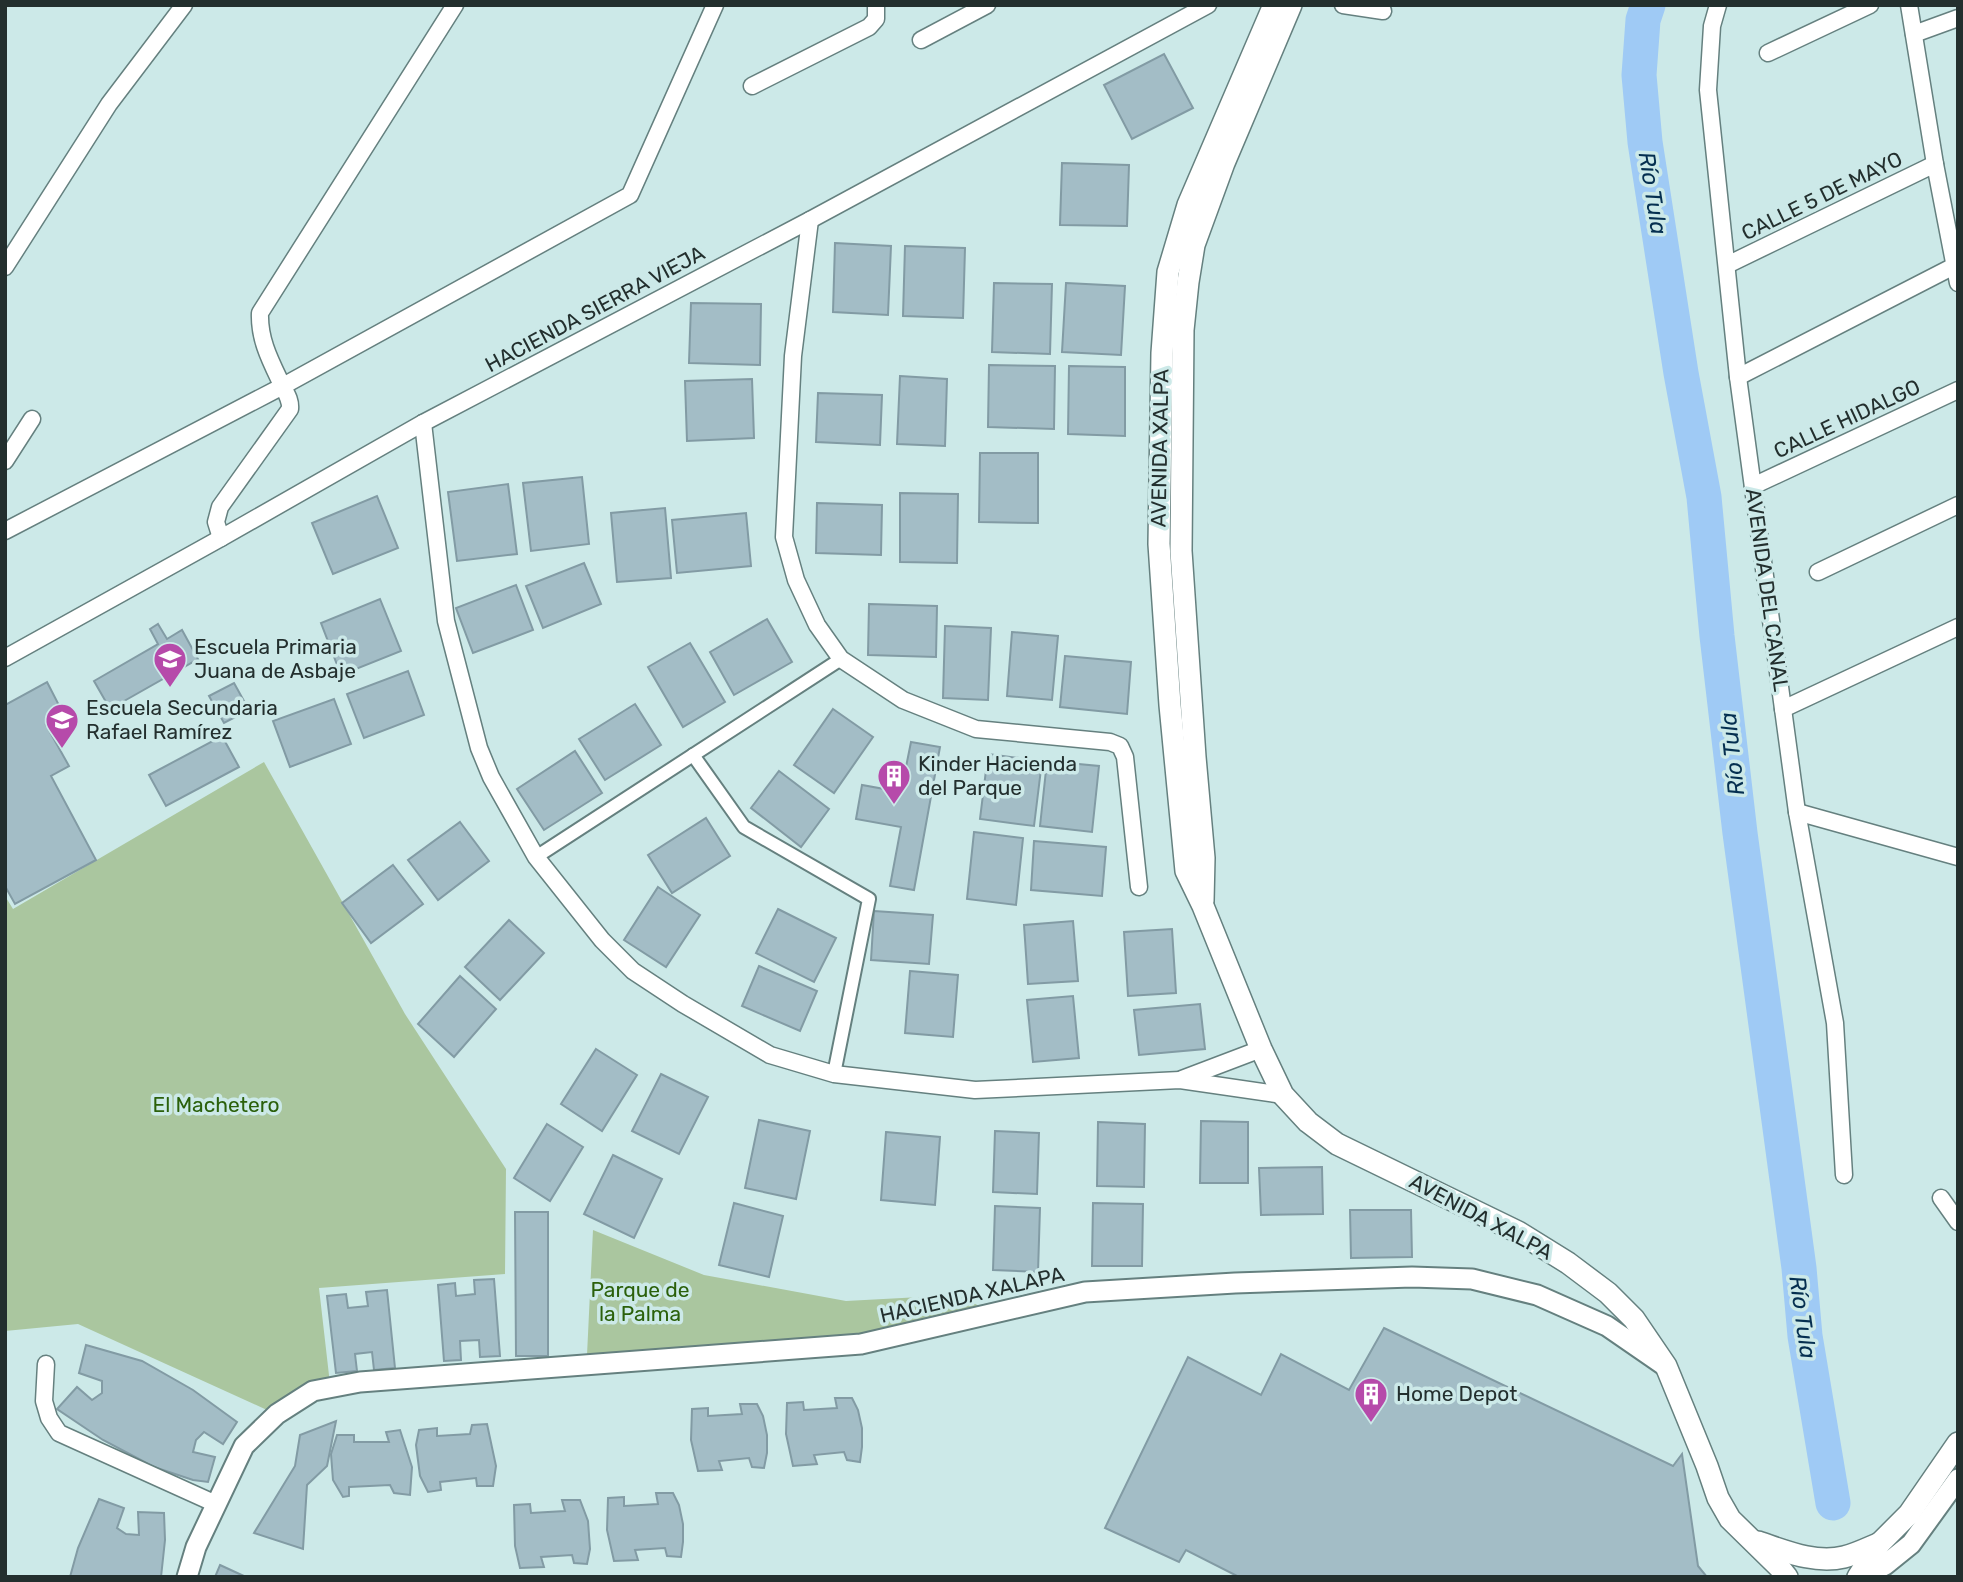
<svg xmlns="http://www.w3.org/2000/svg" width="1963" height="1582" font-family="Rubik,sans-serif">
  <rect width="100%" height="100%" fill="#cce9e8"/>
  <g fill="#aac69f">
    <path d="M264,762l141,252 101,155 -1,105 -186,14 11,96 -63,26 -189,-86 -73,7v-435l8,13z"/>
    <path d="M593,1230l111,45 142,26 112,-6 25,13 -137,28 -259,19z"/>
  </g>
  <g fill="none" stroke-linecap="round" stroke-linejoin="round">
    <path stroke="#9fcaf5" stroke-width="35" d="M1648,5l-5,15 -4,55 6,67 36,231 23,124 13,139 23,197 59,435 6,68 28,167"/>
  </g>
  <g fill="#a3bdc6" stroke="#829ba4" stroke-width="2">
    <path d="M1164,54l29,54 -61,31 -28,-54z"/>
    <path d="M1062,163l67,2 -2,61 -67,-1z"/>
    <path d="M835,243l56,3 -3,69 -55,-3z"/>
    <path d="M905,246l60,2 -2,70 -60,-2z"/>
    <path d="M994,283l58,1 -2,70 -58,-2z"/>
    <path d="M1066,283l59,3 -4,69 -59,-3z"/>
    <path d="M691,303l70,1 -1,61 -71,-2z"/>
    <path d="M989,365l66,1 -1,63 -66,-2z"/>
    <path d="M1069,366l56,1v69l-57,-2z"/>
    <path d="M900,376l47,3 -2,67 -48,-2z"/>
    <path d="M752,379l2,59 -67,3 -2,-60z"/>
    <path d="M818,393l64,2 -2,50 -64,-3z"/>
    <path d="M980,453h58v70l-59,-1z"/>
    <path d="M582,477l7,67 -58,7 -8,-68z"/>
    <path d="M508,484l9,70 -60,7 -9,-69z"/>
    <path d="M900,493l58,1 -1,69 -57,-1z"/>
    <path d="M377,496l21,52 -65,26 -21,-51z"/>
    <path d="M817,503l65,2 -1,50 -65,-2z"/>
    <path d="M665,508l6,70 -54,4 -6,-69z"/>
    <path d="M746,513l5,53 -74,7 -5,-53z"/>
    <path d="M584,563l17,41 -58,24 -17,-42z"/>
    <path d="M516,585l17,45 -60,23 -17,-45z"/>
    <path d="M380,599l21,52 -60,24 -20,-52z"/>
    <path d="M869,604l68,2 -1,51 -68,-2z"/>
    <path d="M767,619l25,43 -58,33 -24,-43z"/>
    <path d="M158,624l9,15 15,-9 16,29 -88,50 -16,-28 64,-37 -8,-15z"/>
    <path d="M945,626l46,2 -3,72 -45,-2z"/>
    <path d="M1012,632l46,4 -6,64 -45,-4z"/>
    <path d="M690,643l35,59 -42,25 -35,-60z"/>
    <path d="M1065,656l66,6 -4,52 -67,-7z"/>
    <path d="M408,671l16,44 -60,23 -17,-44z"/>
    <path d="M47,682l17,33 -18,10 23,41 -18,10 45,84 -81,44 -10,-18v-181z"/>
    <path d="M234,683l15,27 -25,13 -15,-27z"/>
    <path d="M334,699l17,45 -61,23 -17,-46z"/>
    <path d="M635,704l26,41 -56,35 -26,-41z"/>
    <path d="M833,709l40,28 -39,56 -40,-28z"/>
    <path d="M222,736l17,31 -73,39 -17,-31z"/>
    <path d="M911,742l29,5 -26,143 -24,-4 11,-59 -45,-8 6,-34 39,7z"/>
    <path d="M575,751l27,42 -58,37 -27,-41z"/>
    <path d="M988,754l54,7 -8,65 -54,-7z"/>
    <path d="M1047,761l52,5 -7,66 -52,-6z"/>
    <path d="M779,771l50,38 -28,38 -50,-39z"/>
    <path d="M706,818l24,38 -58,37 -24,-38z"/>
    <path d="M460,822l29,39 -51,39 -30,-40z"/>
    <path d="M974,832l49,6 -7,67 -49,-6z"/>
    <path d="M1034,841l72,6 -4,49 -71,-6z"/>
    <path d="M393,865l30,39 -52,39 -29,-40z"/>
    <path d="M658,887l42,28 -34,52 -42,-27z"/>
    <path d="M778,909l58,29 -22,44 -58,-29z"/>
    <path d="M874,911l59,4 -4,49 -58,-4z"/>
    <path d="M509,920l35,33 -44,47 -35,-33z"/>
    <path d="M1073,921l5,60 -50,3 -4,-59z"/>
    <path d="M1172,929l4,64 -48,3 -4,-64z"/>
    <path d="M759,966l58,25 -17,40 -58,-25z"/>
    <path d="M910,971l48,4 -5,62 -48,-4z"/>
    <path d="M460,976l36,33 -42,48 -36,-33z"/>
    <path d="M1073,996l6,62 -46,4 -6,-62z"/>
    <path d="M1200,1004l5,45 -66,6 -5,-45z"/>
    <path d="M596,1049l41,26 -35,56 -41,-27z"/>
    <path d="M661,1074l47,23 -29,57 -47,-23z"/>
    <path d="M759,1120l51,11 -14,68 -51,-11z"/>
    <path d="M1201,1121l47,1v61h-48z"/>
    <path d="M1098,1122l47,2 -1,63 -47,-1z"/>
    <path d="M547,1124l36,23 -33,54 -36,-23z"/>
    <path d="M995,1131l44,2 -2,61 -44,-2z"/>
    <path d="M886,1132l54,5 -5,68 -54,-5z"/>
    <path d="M613,1155l49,24 -28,59 -50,-24z"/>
    <path d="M1322,1167l1,47 -62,1 -2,-47z"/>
    <path d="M734,1203l49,13 -14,61 -50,-12z"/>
    <path d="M1093,1203l50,1 -1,62h-50z"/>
    <path d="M995,1206l45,2 -2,64 -45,-2z"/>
    <path d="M1350,1210h61l1,47 -61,1z"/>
    <path d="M515,1212h33v144h-32z"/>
    <path d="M494,1279l6,77 -20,1 -1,-17 -19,1 1,19 -17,1 -6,-76 17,-2 1,13 19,-2 -1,-14z"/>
    <path d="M387,1290l8,78 -21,2 -2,-18 -17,2 2,17 -21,2 -9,-77 19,-2 2,14 20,-2 -2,-14z"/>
    <path d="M1384,1328l289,138 9,-12 16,112 9,11h-468l-53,-27 -7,12 -74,-34 83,-171 73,38 20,-41 68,36z"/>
    <path d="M86,1345l56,16 51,29 44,32 -14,22 -19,-12 -8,8 -3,12 22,5 -7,25 -15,-2 -39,-13 -51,-27 -46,-31 20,-22 15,13 10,-7v-12l-23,-8z"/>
    <path d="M835,1398h17l6,12 4,18v19l-2,15 -13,-2 -3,-8 -30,3 3,9 -24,2 -7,-32 1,-31 16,-1 1,8 33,-2z"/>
    <path d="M740,1404h17l6,12 4,19v18l-3,15 -12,-1 -3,-9 -30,3 3,9 -24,1 -7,-31 1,-31 16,-1v8l34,-2z"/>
    <path d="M336,1421l-9,45 -20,19 -4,64 -49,-16 41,-67 5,-31z"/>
    <path d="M487,1424l9,42 -3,20h-16l-1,-8 -36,4 1,8 -13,2 -8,-16 -4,-31 3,-15 18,-2v8l33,-2 2,-9z"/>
    <path d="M400,1430l12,37 -2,28 -16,-2 -4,-8 -41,2v9l-6,1 -10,-17 -2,-26 6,-19h17v7h35l-3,-10z"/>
    <path d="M656,1493h17l6,12 4,19v18l-2,15 -14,-1 -2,-8 -30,2 3,10 -24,1 -7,-31 1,-32 16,-1v9l34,-2z"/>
    <path d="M99,1499l25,9 -7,20 9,6 13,1 -1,-23 26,1 1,27 -4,37h-91l8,-29z"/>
    <path d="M562,1500h18l8,21 2,28 -3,15 -13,-1 -2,-8 -31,2 3,10 -24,1 -5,-22 -1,-41 16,-1 1,9 34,-2z"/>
    <path d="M220,1565l26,12h-31z"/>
  </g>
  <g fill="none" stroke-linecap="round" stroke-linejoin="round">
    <defs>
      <g id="pedestrian">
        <path d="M693,755l51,72 125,72 -35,175"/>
        <path d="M536,857l305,-198"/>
      </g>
      <g id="minor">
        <path d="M1343,5l40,6"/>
        <path d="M1718,5l-6,21 -4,64 30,287 59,435 38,211 9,152"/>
        <path d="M1909,5l26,159 23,119"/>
        <path d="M1914,34l44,-16"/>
        <path d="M921,40l66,-35"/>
        <path d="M1768,53l102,-48"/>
        <path d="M752,86l117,-59 7,-8v-14"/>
        <path d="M810,220l-17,136 -9,181 12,43 21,45 24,34 62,41 73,29 134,13 10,4 5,11 14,130"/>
        <path d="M1727,265l208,-101"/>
        <path d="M5,267l104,-163 75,-99"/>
        <path d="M1738,377l220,-113"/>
        <path d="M423,423l23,198 33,127 12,29 45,80 66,83 31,31 50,33 87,51 64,19 141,16 205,-10 103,15"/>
        <path d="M5,461l27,-42"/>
        <path d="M1753,486l205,-96"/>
        <path d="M5,531l278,-145 347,-191 85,-190"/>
        <path d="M221,538l-5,-16 4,-15 70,-98c1,-10 -5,-17 -9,-26 -11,-23 -22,-44 -21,-70l195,-308"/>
        <path d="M1818,572l140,-67"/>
        <path d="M5,658l216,-120 202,-115 387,-203 398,-215"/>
        <path d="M1783,709l175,-82"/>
        <path d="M1797,812l161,45"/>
        <path d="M1182,1079l79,-30"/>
        <path d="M1941,1198l17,24"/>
        <path d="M46,1364l-2,37 5,17 10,15 157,71"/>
      </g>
      <g id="tertiary">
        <path d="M187,1577l9,-30 48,-101 33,-32 36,-23 47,-9 501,-38 224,-52 150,-9 177,-6 60,2 65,16 70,31 58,40"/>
        <path d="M1862,1577l23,-12 26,-21 47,-65"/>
      </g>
      <g id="secondary">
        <path d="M1274,5l-86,200 -20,67 -6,81 -3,191 11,161 16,166 17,35 58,143 22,46 25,27 29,22 181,88 50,31 40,30 26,26 32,47 41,100 11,32 12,21 49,48 8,10"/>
        <path d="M1203,901l1,-43 -9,-101 -14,-206 2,-221 5,-48 6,-37 30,-82 67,-158"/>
        <path d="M1758,1542c27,9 57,22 86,15 12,-3 24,-9 36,-14"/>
        <path d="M1858,1577l22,-34 29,-29 49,-71"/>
      </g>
    </defs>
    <use href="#pedestrian" stroke="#65807f" stroke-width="16"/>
    <use href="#minor" stroke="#65807f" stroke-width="19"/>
    <use href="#tertiary" stroke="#65807f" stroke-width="23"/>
    <use href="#secondary" stroke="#65807f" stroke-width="24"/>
    <use href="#pedestrian" stroke="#fff" stroke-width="12"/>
    <use href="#minor" stroke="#fff" stroke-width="16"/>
    <use href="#tertiary" stroke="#fff" stroke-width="19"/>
    <use href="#secondary" stroke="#fff" stroke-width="21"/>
  </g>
  <defs>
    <symbol id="school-pin" viewBox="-11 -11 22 30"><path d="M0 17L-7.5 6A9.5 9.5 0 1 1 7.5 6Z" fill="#b64aaa" stroke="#cce9e8"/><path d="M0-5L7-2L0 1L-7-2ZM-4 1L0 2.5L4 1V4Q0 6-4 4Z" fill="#fff"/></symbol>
    <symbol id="building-pin" viewBox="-11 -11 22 30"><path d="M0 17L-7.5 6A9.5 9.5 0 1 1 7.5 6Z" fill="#b64aaa" stroke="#cce9e8"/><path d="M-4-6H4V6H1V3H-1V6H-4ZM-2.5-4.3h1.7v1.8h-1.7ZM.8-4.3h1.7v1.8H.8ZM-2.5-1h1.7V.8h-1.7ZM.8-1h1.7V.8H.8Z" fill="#fff"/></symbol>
  </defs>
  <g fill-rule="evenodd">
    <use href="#school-pin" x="151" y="640" width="38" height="52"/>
    <use href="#school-pin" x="43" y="701" width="38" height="52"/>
    <use href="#building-pin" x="875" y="757" width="38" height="52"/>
    <use href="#building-pin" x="1352" y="1375" width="38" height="52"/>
  </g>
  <g text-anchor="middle" stroke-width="7" stroke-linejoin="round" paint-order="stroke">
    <g font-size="21" fill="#232f2e" stroke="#cce9e8">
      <text transform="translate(1822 196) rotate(-26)" y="7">CALLE 5 DE MAYO</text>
      <text transform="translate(595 309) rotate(-28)" y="7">HACIENDA SIERRA VIEJA</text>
      <text transform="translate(1847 419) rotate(-25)" y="7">CALLE HIDALGO</text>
      <text transform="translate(1160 448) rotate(-89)" y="7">AVENIDA XALPA</text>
      <text transform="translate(1767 590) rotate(82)" y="7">AVENIDA DEL CANAL</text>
      <text transform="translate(1481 1217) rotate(28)" y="7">AVENIDA XALPA</text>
      <text transform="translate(972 1295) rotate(-13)" y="7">HACIENDA XALAPA</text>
    </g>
    <g font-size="21" fill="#232f2e" stroke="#cce9e8" text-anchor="start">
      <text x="194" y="654">Escuela Primaria<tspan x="194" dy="24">Juana de Asbaje</tspan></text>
      <text x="86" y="715">Escuela Secundaria<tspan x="86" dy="24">Rafael Ramírez</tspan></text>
      <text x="918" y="771">Kinder Hacienda<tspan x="918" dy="24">del Parque</tspan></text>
      <text x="1396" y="1401">Home Depot</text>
    </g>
    <g font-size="21" fill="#2b600b" stroke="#cce9e8">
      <text x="216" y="1112">El Machetero</text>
      <text x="640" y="1297">Parque de<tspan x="640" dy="24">la Palma</tspan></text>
    </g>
    <g font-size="23" font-style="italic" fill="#052f50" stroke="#cce9e8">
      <text transform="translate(1653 193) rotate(81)" y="8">Río Tula</text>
      <text transform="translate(1732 754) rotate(-96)" y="8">Río Tula</text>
      <text transform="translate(1803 1317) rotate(82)" y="8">Río Tula</text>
    </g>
  </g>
  <rect width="1963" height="1582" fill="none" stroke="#232f2e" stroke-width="14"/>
</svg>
